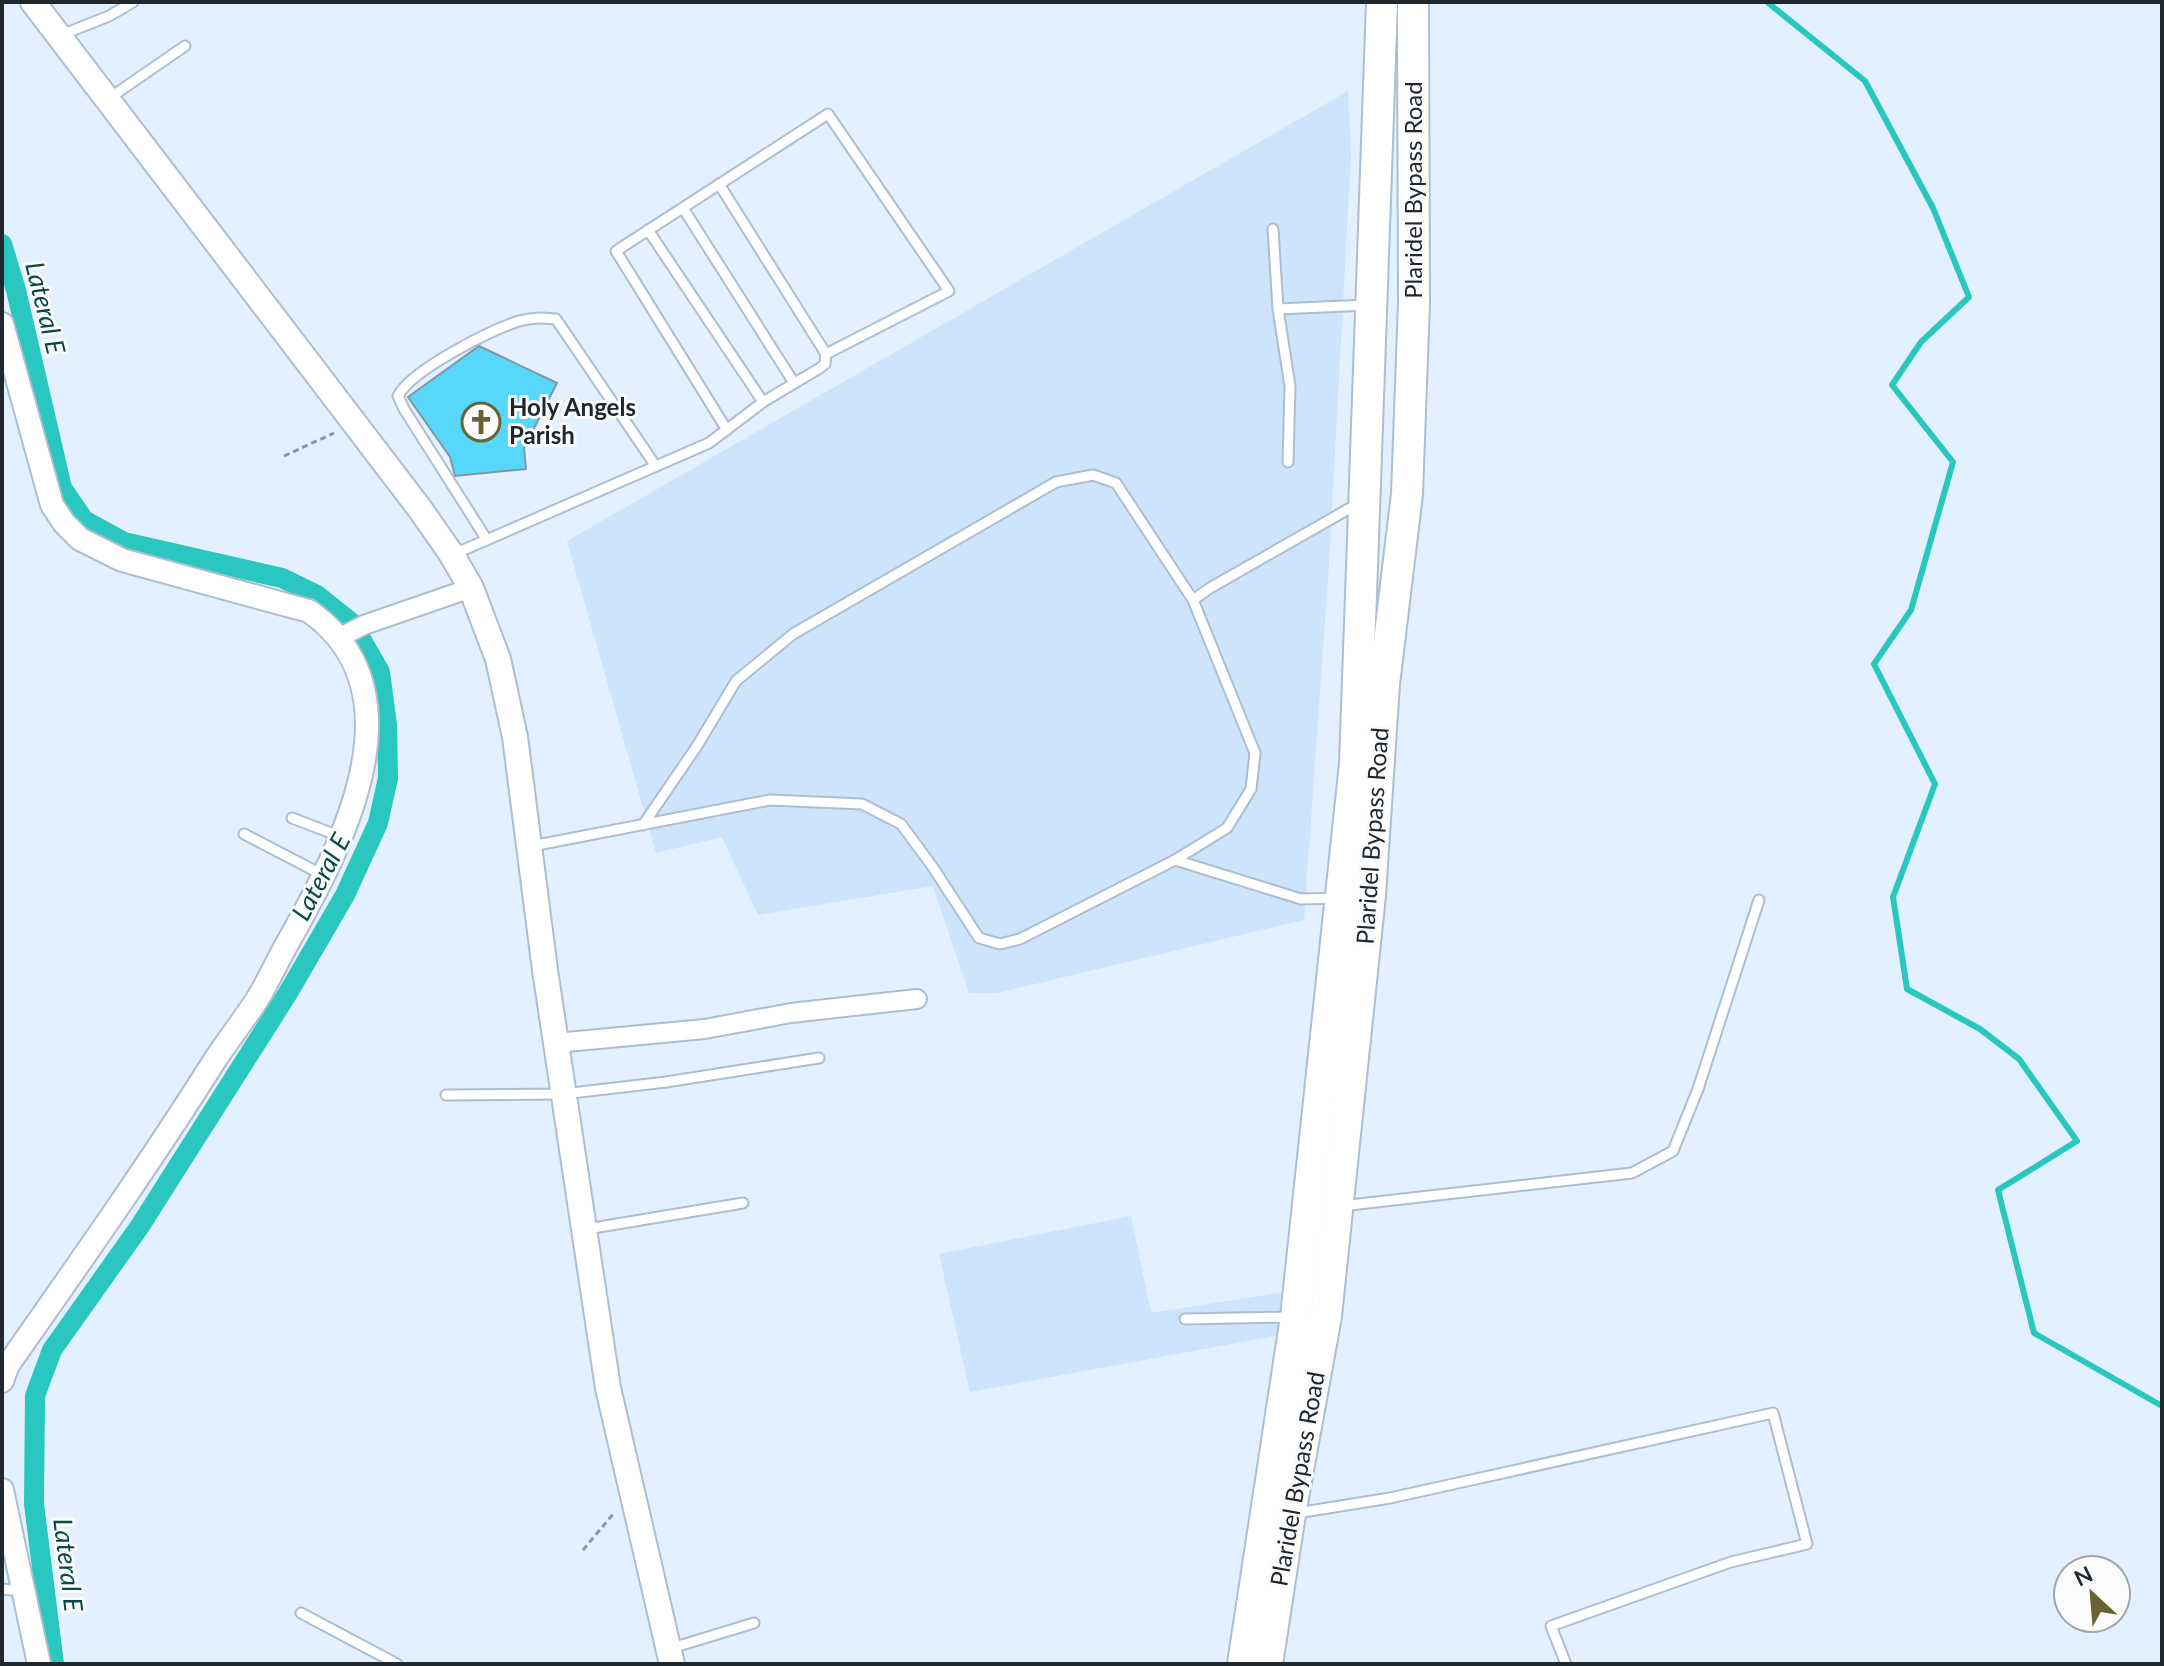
<svg xmlns="http://www.w3.org/2000/svg" width="2164" height="1666" font-family="Lato,sans-serif">
  <rect width="100%" height="100%" fill="#e2f0ff"/>
  <g fill="#cde4fc">
    <path d="M1348,91l3,63 -22,409 -25,357 -307,73h-28l-36,-107 -175,29 -36,-78 -66,16 -89,-312z"/>
    <path d="M1131,1216l20,97 134,-21 -5,43 -310,57 -31,-138z"/>
  </g>
  <g fill="none" stroke-linecap="round" stroke-linejoin="round">
    <path stroke="#2ac6c0" stroke-width="6" d="M1767,2l98,79 68,127 36,89 -48,45 -29,43 61,77 -42,148 -37,54 61,120 -42,113 14,92 73,40 39,30 58,82 -79,49 36,143 128,73"/>
    <path stroke="#2ac6c0" stroke-width="20" d="M2,244l14,46 46,198 22,32 40,22 158,36 35,17 35,28 28,49 7,53 1,53 -10,45 -33,72 -57,98 -148,233 -88,124 -17,46 -1,108 20,160"/>
  </g>
  <path fill="#57d7fb" stroke="#8098a1" stroke-width="2" d="M479,346l78,37 -33,65 2,21 -71,7 -5,-19 -42,-60z"/>
  <g fill="none" stroke-linecap="round" stroke-linejoin="round">
    <defs>
      <g id="service">
        <path d="M59,36l50,-20 24,-14"/>
        <path d="M108,99l77,-53"/>
        <path d="M719,184l107,170"/>
        <path d="M683,208l111,175"/>
        <path d="M1273,229l5,80 12,77 -2,76"/>
        <path d="M648,230l115,172"/>
        <path d="M1278,309l89,-4"/>
        <path d="M487,540l-83,-131 -6,-13c13,-26 93,-66 121,-75 13,-4 24,-3 37,-2l99,146"/>
        <path d="M452,555l257,-112 54,-41 57,-34 5,-4 1,-10 123,-63 -121,-177 -212,137 111,179"/>
        <path d="M292,818l47,18"/>
        <path d="M643,825l54,-79 39,-65 57,-47 263,-152 37,-7 23,8 77,117"/>
        <path d="M244,834l79,41"/>
        <path d="M532,846l238,-46 92,4 39,20 31,42 47,72 21,6 20,-5 155,-79 52,-32 24,-39 4,-36 -62,-153 17,-12 149,-85"/>
        <path d="M1175,860l126,39 37,-1"/>
        <path d="M446,1095l117,-1 103,-12 153,-24"/>
        <path d="M1341,1206l291,-33 41,-22 25,-62 61,-189"/>
        <path d="M587,1229l156,-26"/>
        <path d="M1185,1319l105,-2"/>
        <path d="M1297,1513l93,-15 383,-85 34,131 -76,18 -180,64 15,38"/>
        <path d="M2,1589l20,2"/>
        <path d="M301,1613l96,51"/>
        <path d="M672,1648l82,-25"/>
      </g>
      <g id="minor">
        <path d="M340,637l24,-12 107,-37"/>
        <path d="M556,1043l149,-14 86,-16 126,-14"/>
      </g>
      <g id="tertiary">
        <path d="M2,324l50,181 12,18 16,16 42,21 187,51c116,82 31,239 -22,333 -9,16 -17,33 -26,49 -14,24 -33,46 -48,70 -65,103 -135,202 -205,302l-6,16"/>
        <path d="M2,1490l37,174"/>
      </g>
      <path id="secondary" d="M33,2l387,507 32,46 19,33 27,71 17,78 30,233 63,418 64,276"/>
      <g id="trunk">
        <path d="M1243,1664l53,-347 59,-553 27,-762"/>
        <path d="M1267,1664l23,-150 36,-198 44,-421 14,-211 23,-190 7,-192 -1,-300"/>
      </g>
    </defs>
    <use href="#service" stroke="#adbecf" stroke-width="13"/>
    <use href="#minor" stroke="#adbecf" stroke-width="22"/>
    <use href="#tertiary" stroke="#adbecf" stroke-width="26"/>
    <use href="#secondary" stroke="#adbecf" stroke-width="28"/>
    <use href="#trunk" stroke="#adbecf" stroke-width="34"/>
    <g stroke="#8b96a1" stroke-width="3" stroke-dasharray="6 4" stroke-linecap="butt">
      <path d="M284,456l50,-23"/>
      <path d="M583,1550l31,-37"/>
    </g>
    <use href="#service" stroke="#fff" stroke-width="9"/>
    <use href="#minor" stroke="#fff" stroke-width="18"/>
    <use href="#tertiary" stroke="#fff" stroke-width="22"/>
    <use href="#secondary" stroke="#fff" stroke-width="24"/>
    <use href="#trunk" stroke="#fff" stroke-width="30"/>
  </g>
  <defs>
    <symbol id="church-ring" viewBox="-11 -11 22 22"><circle r="9.5" fill="#fbfbfb" stroke="#686431" stroke-width="1.5"/><path d="M-1.2-6h2.4v3.5h3.3v2.4h-3.3V6h-2.4V-.1h-3.3v-2.4h3.3Z" fill="#686431"/></symbol>
  </defs>
  <g fill-rule="evenodd">
    <use href="#church-ring" x="459" y="400" width="44" height="44"/>
  </g>
  <g text-anchor="middle" stroke-width="6" stroke-linejoin="round" paint-order="stroke">
    <g font-size="24" fill="#20272d" stroke="#fbfbfb">
      <text transform="translate(1414 190) rotate(-90)" y="8">Plaridel Bypass Road</text>
      <text transform="translate(1373 836) rotate(-86)" y="8">Plaridel Bypass Road</text>
      <text transform="translate(1298 1479) rotate(-80)" y="8">Plaridel Bypass Road</text>
    </g>
    <g font-size="24" font-weight="bold" fill="#20272d" stroke="#fbfbfb" text-anchor="start">
      <text x="509" y="416">Holy Angels<tspan x="509" dy="28">Parish</tspan></text>
    </g>
    <g font-size="26" font-style="italic" fill="#064946" stroke="#fbfbfb">
      <text transform="translate(45 308) rotate(76)" y="9">Lateral E</text>
      <text transform="translate(321 877) rotate(-62)" y="9">Lateral E</text>
      <text transform="translate(68 1565) rotate(83)" y="9">Lateral E</text>
    </g>
  </g>
  <rect width="2164" height="1666" fill="none" stroke="#20272d" stroke-width="8"/>
  <g transform="translate(2092 1594) rotate(334)"><circle r="38" fill="#fbfbfb" stroke="#a3a6a9" stroke-width="2"/>
  <path d="M0-6L14 30L0 20L-14 30Z" fill="#686431"/>
  <text y="-12" font-size="22" font-weight="bold" text-anchor="middle" fill="#20272d">N</text>
  </g>
</svg>
